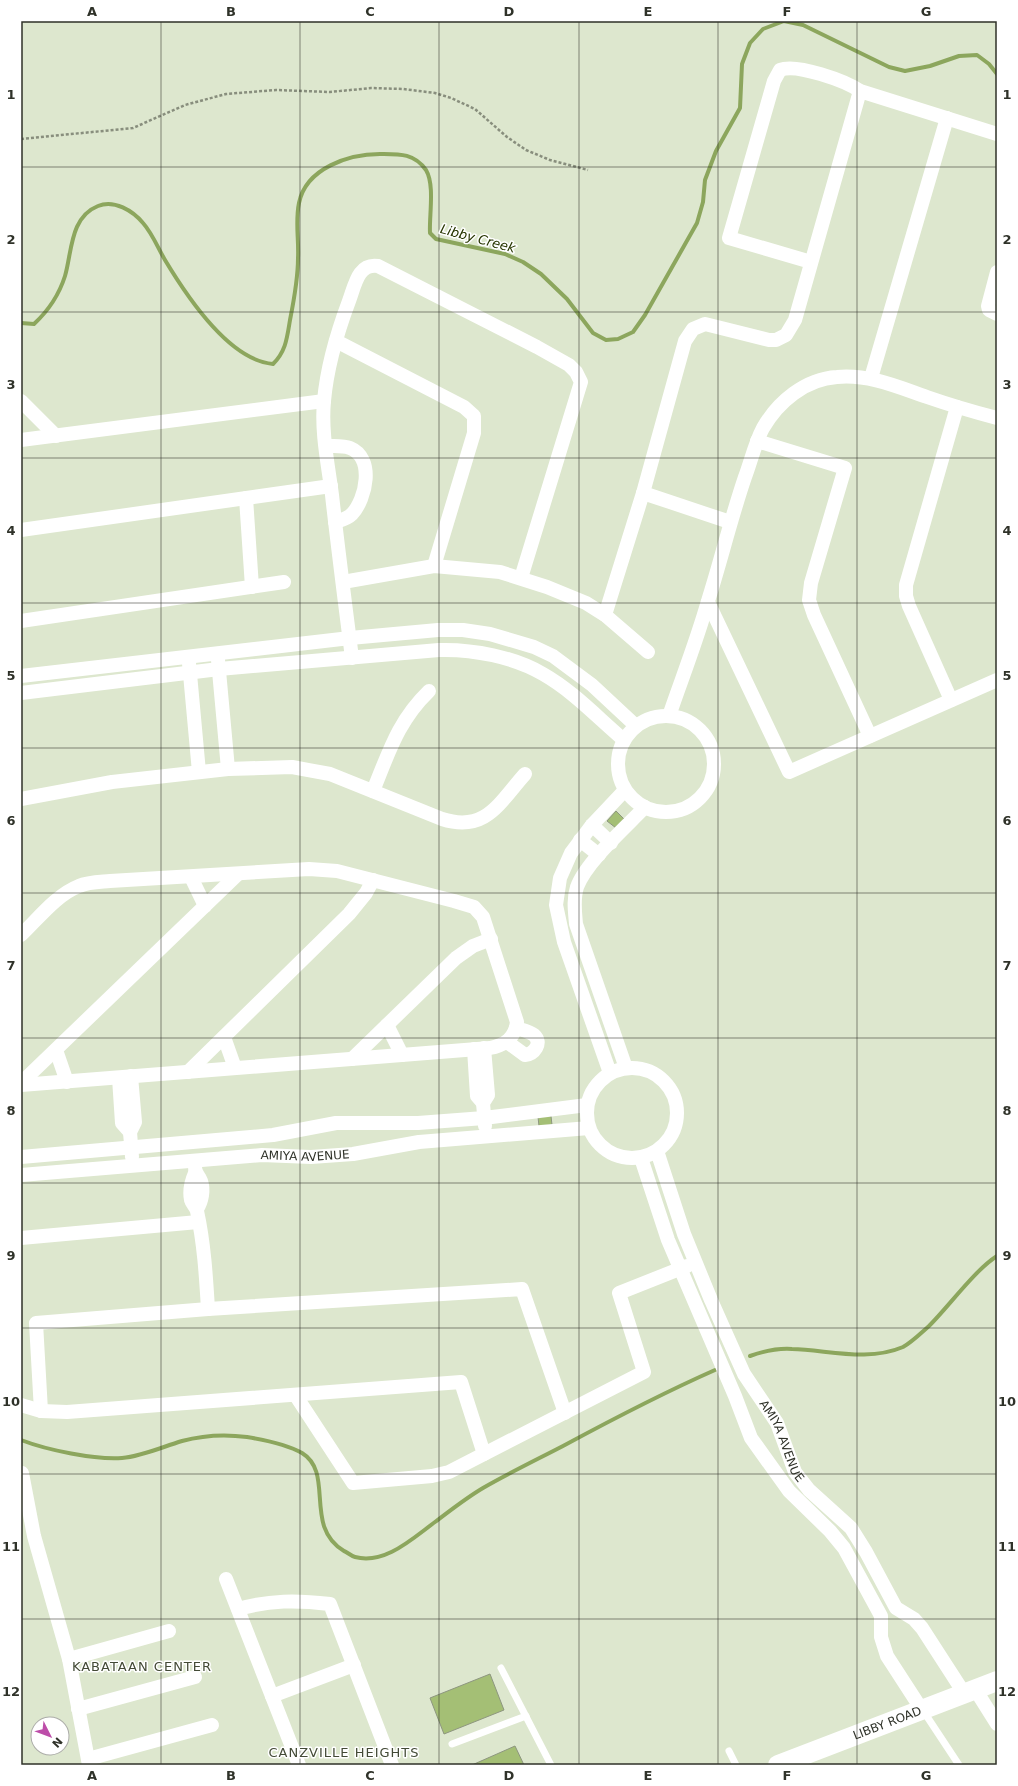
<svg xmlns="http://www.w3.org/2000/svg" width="1018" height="1786" font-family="'DejaVu Sans',sans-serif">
  <rect width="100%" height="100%" fill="#dde7ce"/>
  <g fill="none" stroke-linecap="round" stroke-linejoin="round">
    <g stroke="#8ca65d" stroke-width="4">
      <path d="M21,323l13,1c14,-13 25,-29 31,-48 7,-24 5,-59 33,-70 16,-7 35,5 45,17 9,10 15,25 22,37 21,35 63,100 108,104 13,-13 14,-26 17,-44 4,-20 8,-41 8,-62 1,-19 -3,-36 1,-55 7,-35 50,-49 81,-49 19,0 34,-1 46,16 9,15 3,46 4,63l6,6 69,15 18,8 18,12 26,25 26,34 13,7 12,-1 15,-7 12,-17 52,-92 6,-21 2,-22 11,-29 24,-43 2,-44 8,-21 13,-14 21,-8 19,4 86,42 16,4 25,-5 29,-10 18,-1 12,9 8,10"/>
      <path d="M750,1356c14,-5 27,-8 42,-7 36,1 76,13 111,-2 9,-5 18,-14 26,-21 20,-20 46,-56 68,-70"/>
      <path d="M21,1440c26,10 74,20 101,18 21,-2 40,-11 60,-17 22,-6 43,-7 65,-4 18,3 39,7 55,16 33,20 1,74 42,98 3,1 7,5 11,6 30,8 58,-19 80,-35 16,-12 31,-24 48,-34 26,-15 53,-28 80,-42 50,-27 100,-53 152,-76"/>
    </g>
  </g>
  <g fill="#a4bf75" stroke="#8d967f">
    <path d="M616,811l8,8 -8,9 -9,-7z"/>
    <path d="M551,1116l1,9 -13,1 -1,-9z"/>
    <path d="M490,1674l14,36 -60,24 -14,-36z"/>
    <path d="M515,1746l9,19h-52z"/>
  </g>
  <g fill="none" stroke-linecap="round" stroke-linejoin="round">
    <path stroke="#888e7d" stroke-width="2.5" stroke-dasharray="3 2" stroke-linecap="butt" d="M21,139l112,-11 52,-23 41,-11 50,-4 54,2 41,-4 32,1 32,4 16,5 24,11 32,28 19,13 24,10 38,10"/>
    <g stroke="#fff" stroke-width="7">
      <path d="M501,1668l50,97"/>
      <path d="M924,1712l35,53"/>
      <path d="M452,1744l74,-28"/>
      <path d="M729,1751l7,14"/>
    </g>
    <g stroke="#fff" stroke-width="14">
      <path d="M811,262l-82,-24 45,-157 6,-11c16,-7 66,11 80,21l137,43"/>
      <path d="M997,272l-9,34 1,4 8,4"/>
      <path d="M336,341l128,66 10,9v17l-40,133"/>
      <path d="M871,378l76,-260"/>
      <path d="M21,401l35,35"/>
      <path d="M21,440l303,-39"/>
      <path d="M757,441l88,27 -34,115 -2,17 5,15 56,121"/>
      <path d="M326,446c8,0 17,-1 24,2 25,10 16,51 2,66 -5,5 -11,6 -17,8"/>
      <path d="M643,493l87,29"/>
      <path d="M246,498l6,89"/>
      <path d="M21,530l310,-44"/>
      <path d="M343,582l91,-16 66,6 47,15 39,16 19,12 43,37"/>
      <path d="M708,602l81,170 208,-92"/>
      <path d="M605,615l38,-122 42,-152 8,-12 12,-5 64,16h7l10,-5 9,-15 65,-229"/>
      <path d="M21,621l263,-39"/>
      <path d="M352,658c-7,-55 -14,-109 -20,-163 -4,-31 -11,-63 -8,-94 3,-34 13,-68 25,-100 6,-16 9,-38 29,-35l159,81 32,18 7,7 5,10 -60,196"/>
      <path d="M218,660l10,109"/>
      <path d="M189,663l10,109"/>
      <path d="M21,676l329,-38 88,-8h25l27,4 44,13 19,9 39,29 44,41"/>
      <path d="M21,693l198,-24 220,-19c34,-1 75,7 104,24 30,17 55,44 81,66"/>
      <path d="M951,700l-42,-94 -3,-10v-11l51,-178"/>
      <path d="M669,716c13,-38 28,-76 39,-115 13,-41 23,-83 37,-124 6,-16 10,-34 18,-49 15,-26 42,-49 74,-51 32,-3 61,10 90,20 23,8 47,15 70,21"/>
      <circle cx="666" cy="764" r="48"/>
      <path d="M373,791c16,-39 25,-70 56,-100"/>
      <path d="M21,799l91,-17 116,-13 64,-2 38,7 112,45c44,14 57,-16 83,-45"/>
      <path d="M592,825l19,18"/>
      <path d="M580,840l19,15"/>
      <path d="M191,877l14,29"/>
      <path d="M21,935c17,-16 35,-40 58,-49 9,-4 20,-4 31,-5l199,-12 28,2 117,30 20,6 9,10 34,105c-2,16 -12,23 -27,26l-469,37"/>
      <path d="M387,1025l15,30"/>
      <path d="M224,1037l11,31"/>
      <path d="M507,1042l18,13c9,-1 18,-12 9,-20 -5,-4 -12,-5 -18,-7"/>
      <path d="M484,1048l4,47 -5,8 2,23"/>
      <path d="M474,1049l3,47 6,7"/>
      <path d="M56,1050l11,32"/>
      <path d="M352,1059l104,-101 17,-12 18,-7"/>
      <circle cx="632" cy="1113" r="45"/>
      <path d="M626,1068l-50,-144c-1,-12 -3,-25 1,-37 9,-25 49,-60 68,-80"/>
      <path d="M188,1072l161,-158 17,-21 7,-13"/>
      <path d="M610,1073l-46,-131 -8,-37 4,-27 11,-25 21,-28 33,-35"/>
      <path d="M131,1076l4,46 -5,10 2,25"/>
      <path d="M119,1078l3,45 8,9"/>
      <path d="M21,1083l217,-209"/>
      <path id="s1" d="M657,1151l27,83 27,66 33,74 33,49 18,49 14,18 42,38 15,24 30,56 18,11 8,9 42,65"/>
      <path d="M21,1157l252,-22 63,-12h82l66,-5 103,-13"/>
      <path d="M641,1158l27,82 67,156 16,42 38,53 41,40 14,17 37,68v21l6,19 35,54"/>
      <path d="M195,1167c0,7 4,8 6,14 3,9 1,20 -4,28"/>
      <path d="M195,1173c-4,9 -6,17 -4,27 1,4 5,7 6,11 7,32 9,65 11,98"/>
      <path id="s2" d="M21,1175l241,-20 49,2 42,-3 66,-12 170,-14"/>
      <path d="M21,1238l177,-16"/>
      <path d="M296,1396l57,87 79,-7 17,-4 195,-100 -25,-79 68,-27"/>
      <path d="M21,1405l20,6 26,1 394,-30 23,72"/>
      <path d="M41,1411l-5,-88 172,-14 314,-20 43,124"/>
      <path d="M22,1473l12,63 35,123 20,106"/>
      <path d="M226,1579l73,186"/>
      <path d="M238,1609c33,-9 58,-9 92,-5l62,161"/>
      <path d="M69,1659l100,-28"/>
      <path d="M975,1689l22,35"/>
      <path d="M272,1696l82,-31"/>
      <path d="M78,1709l117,-32"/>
      <path d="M88,1759l124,-34"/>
    </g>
    <path stroke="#fff" stroke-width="20" id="s3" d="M778,1765l219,-84"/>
  </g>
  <path fill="none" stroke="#2f3229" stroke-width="1" stroke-opacity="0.55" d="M161,21v1744M300,21v1744M439,21v1744M579,21v1744M718,21v1744M857,21v1744M21,167h976M21,312h976M21,458h976M21,603h976M21,748h976M21,893h976M21,1038h976M21,1183h976M21,1328h976M21,1474h976M21,1619h976"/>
  <g text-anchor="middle" stroke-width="3" stroke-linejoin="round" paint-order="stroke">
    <g font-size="12" fill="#2f3229" stroke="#fff">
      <text dy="4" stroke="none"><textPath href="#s2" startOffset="285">AMIYA AVENUE</textPath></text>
      <text dy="4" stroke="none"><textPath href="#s1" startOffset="317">AMIYA AVENUE</textPath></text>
      <text dy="4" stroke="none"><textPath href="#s3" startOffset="117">LIBBY ROAD</textPath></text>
    </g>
    <g font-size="13" font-style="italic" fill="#273600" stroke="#fff">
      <text transform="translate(478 238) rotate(15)" y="5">Libby Creek</text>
    </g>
    <g font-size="13" letter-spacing="1" fill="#434a36" stroke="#fff">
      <text x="142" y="1671">KABATAAN CENTER</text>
      <text x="344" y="1757">CANZVILLE HEIGHTS</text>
    </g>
  </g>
  <rect width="1018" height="1786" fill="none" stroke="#ffffff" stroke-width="44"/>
  <g transform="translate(50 1736) rotate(132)"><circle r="19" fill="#ffffff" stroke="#acada9"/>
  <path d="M0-3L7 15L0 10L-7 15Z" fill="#bd4da9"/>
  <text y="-6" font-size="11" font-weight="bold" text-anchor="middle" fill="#2f3229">N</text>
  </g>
  <rect x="22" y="22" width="974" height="1742" fill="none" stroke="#2f3229" stroke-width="1.5"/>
  <g font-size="13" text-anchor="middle" font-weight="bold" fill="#2f3229">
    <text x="92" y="16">A</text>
    <text x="231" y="16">B</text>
    <text x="370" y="16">C</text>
    <text x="509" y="16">D</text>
    <text x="648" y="16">E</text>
    <text x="787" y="16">F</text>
    <text x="926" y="16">G</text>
    <text x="11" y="99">1</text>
    <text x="1007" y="99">1</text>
    <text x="11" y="244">2</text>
    <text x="1007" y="244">2</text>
    <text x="11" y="389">3</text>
    <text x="1007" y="389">3</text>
    <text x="11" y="535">4</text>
    <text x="1007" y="535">4</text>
    <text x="11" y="680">5</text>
    <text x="1007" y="680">5</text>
    <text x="11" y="825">6</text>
    <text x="1007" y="825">6</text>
    <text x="11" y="970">7</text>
    <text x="1007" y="970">7</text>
    <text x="11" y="1115">8</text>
    <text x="1007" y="1115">8</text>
    <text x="11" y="1260">9</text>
    <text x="1007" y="1260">9</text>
    <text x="11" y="1406">10</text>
    <text x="1007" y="1406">10</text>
    <text x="11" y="1551">11</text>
    <text x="1007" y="1551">11</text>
    <text x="11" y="1696">12</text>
    <text x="1007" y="1696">12</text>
    <text x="92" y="1780">A</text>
    <text x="231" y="1780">B</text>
    <text x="370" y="1780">C</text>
    <text x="509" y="1780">D</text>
    <text x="648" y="1780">E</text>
    <text x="787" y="1780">F</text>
    <text x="926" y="1780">G</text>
  </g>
</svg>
